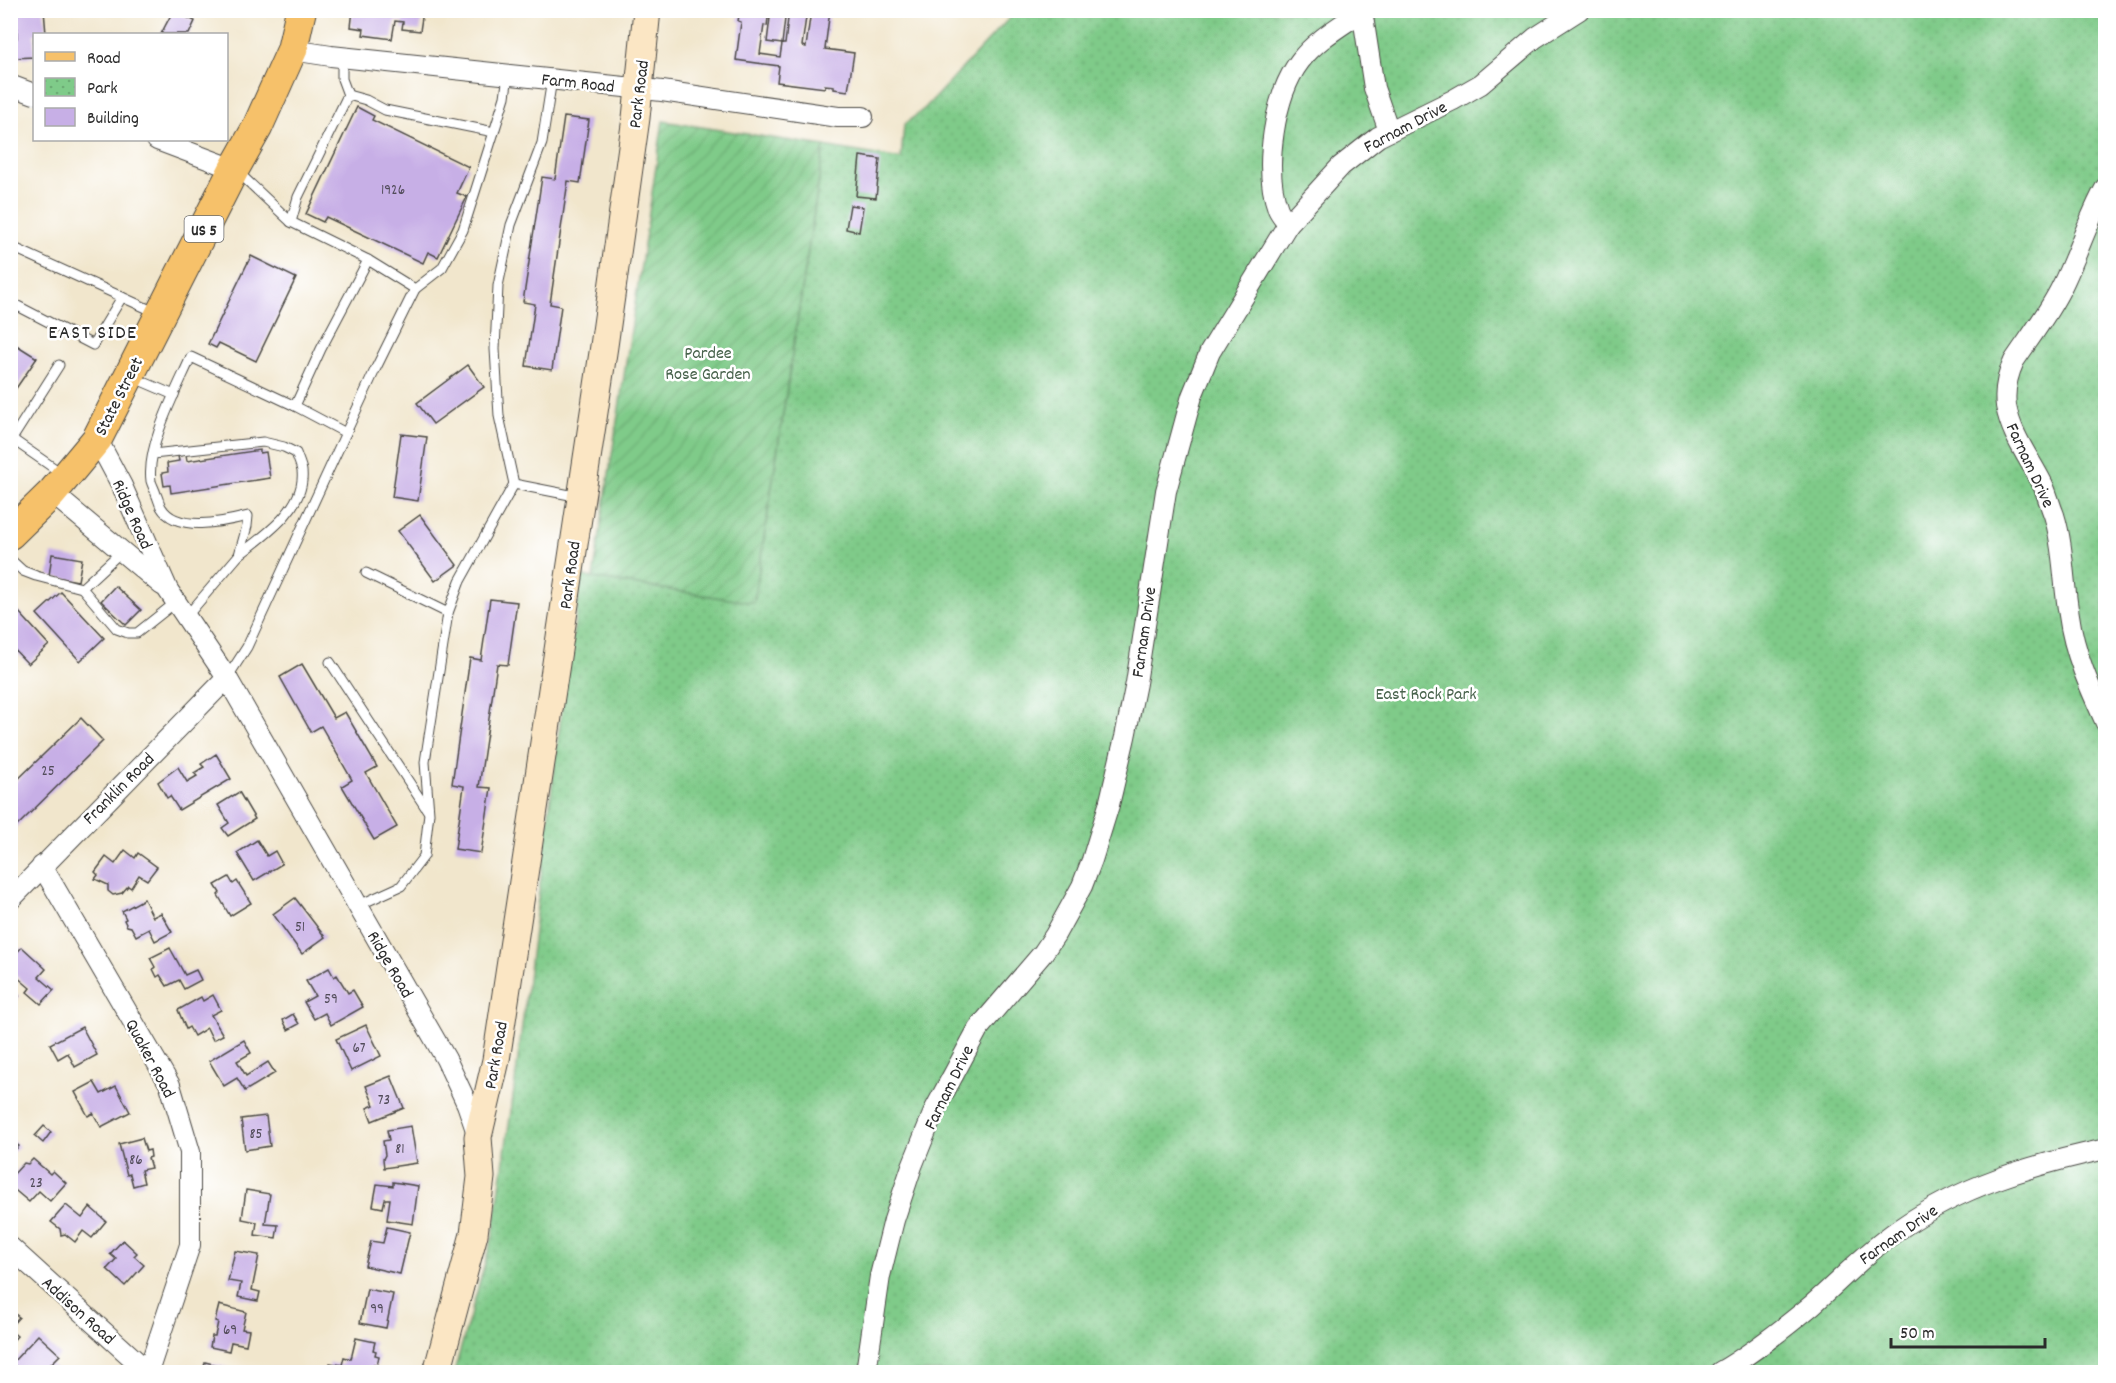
<svg xmlns="http://www.w3.org/2000/svg" width="2116" height="1383" font-family="Dekko,sans-serif">
  <defs>
    <pattern id="park-dots" width="8" height="8" patternUnits="userSpaceOnUse" patternTransform="scale(1.5)"><rect width="8" height="8" fill="#7fcb89"/><path d="M2 2h.1M6 6h.1" fill="none" stroke="#6eae76" stroke-width="1.8" stroke-linecap="round"/></pattern>
    <pattern id="garden-furrows" width="10" height="10" patternUnits="userSpaceOnUse" patternTransform="scale(1.5)"><rect width="10" height="10" fill="#7fcb89"/><path d="M-1 1l2-2M0 10L10 0M9 11l2-2" fill="none" stroke="#6eae76"/></pattern>
  </defs>
  <rect width="100%" height="100%" fill="#fff"/>
  <filter id="ink" filterUnits="userSpaceOnUse"><feTurbulence type="fractalNoise" baseFrequency=".0167" numOctaves="2"/><feDisplacementMap in="SourceGraphic" scale="12" xChannelSelector="R" yChannelSelector="G"/><feConvolveMatrix kernelMatrix="1 2 1 2 8 2 1 2 1" color-interpolation-filters="sRGB"/></filter>
  <filter id="wash" filterUnits="userSpaceOnUse"><feTurbulence type="fractalNoise" baseFrequency=".008" numOctaves="4" result="noise"/><feDisplacementMap in="SourceGraphic" scale="24" xChannelSelector="R" yChannelSelector="G"/><feGaussianBlur stdDeviation="1.35" result="paint"/><feColorMatrix in="noise" values="0 0 0 0 0 0 0 0 0 0 0 0 0 0 0 0 0 1.4 0 .05"/><feComposite in="paint" operator="in"/></filter>
  <g filter="url(#wash)">
    <rect width="100%" height="100%" fill="#f1e6cc"/>
    <path fill="url(#park-dots)" stroke="#557b5a" stroke-width="1.5" d="M1016,11h1089v1361h-1651l39,-137 21,-145 49,-390 19,-124 172,26 70,-456 77,13 3,-34 21,-17z"/>
    <path fill="url(#garden-furrows)" stroke="#557b5a" stroke-width="1.5" d="M663,121l161,25 -70,457 -161,-25z"/>
    <g id="blocks">
      <g fill="#c7afe6">
        <path d="M16,10h28l2,24h-12v23l-22,1 -1,-19 6,-1z"/>
        <path d="M353,10l70,1 -3,20 -18,-2 1,-7 -8,-1 -3,18 -29,-4 1,-6 -13,-2z"/>
        <path d="M740,10h29l-2,16 -3,-1 -4,29 20,3 2,-13h3l4,-34h18l-5,36 4,1 5,-37h19l-5,39 29,4 -6,38 -14,-2v-3l-9,-1v3l-48,-6 2,-16 -43,-6 5,-38 -3,-1z"/>
        <path d="M771,10h15l-4,34 -15,-2z"/>
        <path d="M173,11l22,10 -6,13h-28z"/>
        <path d="M357,107l17,9 -2,4 97,47 -12,26 10,4 -29,60 -10,-5 -5,11 -97,-46 -3,5 -17,-8z"/>
        <path d="M564,117l25,3 -9,63 -12,-2 -18,123 11,2 -9,64 -26,-4 9,-62 -12,-2 19,-125 13,2z"/>
        <path d="M860,156l20,3 -4,39 -20,-2z"/>
        <path d="M850,205l13,2 -4,25 -13,-3z"/>
        <path d="M251,256l45,22 -40,83 -37,-18 -3,5 -8,-4z"/>
        <path d="M10,341l27,17 -27,39z"/>
        <path d="M468,365l16,22 -51,37 -16,-21z"/>
        <path d="M401,434l26,3 -9,64 -26,-4z"/>
        <path d="M260,450v3l6,-1 4,26 -99,15 -1,-8 -6,1 -2,-13 6,-1 -1,-9 12,-2 -1,-5 8,-1 1,6z"/>
        <path d="M420,515l37,50 -22,16 -37,-50z"/>
        <path d="M52,554l30,5 -4,22 -29,-5z"/>
        <path d="M115,586l26,24 -15,15 -25,-24z"/>
        <path d="M61,592l43,46 -24,23 -43,-47z"/>
        <path d="M490,599l27,3 -9,63 -11,-1 -18,123 12,1 -10,65 -26,-4 9,-63 -12,-2 18,-126 11,2z"/>
        <path d="M18,611l31,34 -21,19 -18,-19v-28z"/>
        <path d="M302,664l32,54 11,-6 32,55 -11,6 31,54 -23,13 -32,-54 10,-6 -31,-54 -10,6 -31,-55z"/>
        <path d="M81,718l22,23 -89,88 -4,-4v-38z"/>
        <path d="M216,754l15,25 -52,31 -9,-14 -3,2 -9,-16 20,-15 9,15 10,-6 -3,-3 10,-6 -3,-3z"/>
        <path d="M239,792l16,27 -27,17 -6,-8 7,-5 -11,-18z"/>
        <path d="M257,840l10,16 8,-5 7,13 -28,17 -17,-28z"/>
        <path d="M125,850l10,8 3,-5 19,14 -10,13 -8,-5 -8,13 -3,-2 -6,7 -9,2 -5,-4v-6l-13,-6 3,-4 -3,-3 11,-15 9,7z"/>
        <path d="M229,877l4,7 4,-3 14,22 -21,13 -12,-21 2,-2 -5,-8z"/>
        <path d="M295,898l30,39 -23,17 -29,-40z"/>
        <path d="M144,899l9,18 8,-4 11,19 -17,9 -6,-12 -13,7 -5,-9 -4,-1 -3,-6 2,-1 -4,-8z"/>
        <path d="M22,947l24,22 -7,8 15,13 -13,14 -14,-12 3,-4 -20,-17v-11z"/>
        <path d="M170,948l15,27 11,-5 5,10 -17,9 -5,-9 -12,6 -7,-11 -3,2 -4,-8 2,-2 -5,-9z"/>
        <path d="M329,968l5,9 3,-2 11,18 5,-3 10,17 -32,18 -6,-12 -11,6 -10,-17 11,-6 -9,-15z"/>
        <path d="M10,988l9,8 -9,10z"/>
        <path d="M213,995l8,15 -10,5 12,20 -10,5 -6,-12 -13,8 -5,-9 -3,2 -8,-19 23,-13 2,4z"/>
        <path d="M293,1014l6,10 -11,6 -5,-10z"/>
        <path d="M366,1025l15,31 -30,15 -15,-32z"/>
        <path d="M82,1027l15,28 -22,12 -7,-14 -10,6 -8,-15z"/>
        <path d="M244,1040l7,13 -14,8 9,15 22,-14 7,11 -30,18 -8,-13 -13,8 -15,-25z"/>
        <path d="M391,1076l13,32 -32,13 -5,-13 7,-3 -8,-19z"/>
        <path d="M94,1082l7,12 15,-8 14,26 -29,15 -8,-14 -5,3 -13,-24z"/>
        <path d="M266,1116l4,30 -25,4 -4,-31z"/>
        <path d="M44,1126l7,6 -8,11 -8,-7z"/>
        <path d="M411,1126l6,37 -33,5 -1,-9 2,-4 -2,-14 6,-1 -2,-10z"/>
        <path d="M142,1138l4,13 4,-1 1,7 -3,1 3,10 -10,2 3,13 -11,3 -3,-12 -3,1 -8,-31z"/>
        <path d="M10,1139l9,7 -9,9z"/>
        <path d="M33,1159l17,15 3,-3 13,12 -16,18 -11,-10 -10,11 -19,-16v-8l14,-15 4,1z"/>
        <path d="M393,1182l25,4 -5,38 -26,-4 3,-21h-5l-2,9 -10,-2 4,-22 16,2z"/>
        <path d="M246,1190l24,4 -5,30 13,1 -2,13 -21,-3 2,-13 -15,-3z"/>
        <path d="M66,1205l16,13 8,-11 16,14 -14,17 -9,-7 -8,11 -10,-8 -4,1 -1,-6 -9,-7z"/>
        <path d="M387,1227l23,5 -10,42 -35,-8 6,-25 12,2z"/>
        <path d="M123,1240l14,13 -3,3 10,9 -19,21 -18,-17 9,-10 -6,-5z"/>
        <path d="M235,1251l24,4 -7,35 8,2 -2,9 -20,-4 3,-14 -13,-2z"/>
        <path d="M367,1289l26,5 -7,34 -26,-5z"/>
        <path d="M219,1305l27,7 -4,17 7,1 -3,15 -15,-3 -2,9 -19,-4 2,-11h3l3,-14 -3,-1z"/>
        <path d="M10,1310l9,7 -9,10z"/>
        <path d="M10,1330l7,6 -7,8z"/>
        <path d="M38,1335l22,20 -9,9 9,8h-38l-10,-9z"/>
        <path d="M356,1338l19,4 -2,8 3,1 -1,4 4,1 -2,10 -3,-1 -2,7h-44l2,-9 12,2 2,-8 7,2z"/>
        <path d="M205,1362l32,8 -1,2h-33z"/>
      </g>
    </g>
  </g>
  <g filter="url(#ink)">
    <use href="#blocks" fill-opacity="0" stroke="#494743" stroke-width="1.5"/>
    <g fill="none" stroke-linecap="round" stroke-linejoin="round">
      <defs>
        <g id="lane">
          <path d="M342,57v22l6,16"/>
          <path d="M238,172l53,50"/>
          <path d="M10,246l145,66"/>
          <path d="M415,289l27,-21 21,-38 31,-98"/>
          <path d="M10,302l83,43 29,-48"/>
          <path d="M59,365l-47,74 52,36"/>
          <path d="M132,377l42,18"/>
          <path d="M295,406l51,27"/>
          <path d="M153,454l110,-12 21,5 12,6c2,6 5,12 6,18 4,37 -38,65 -63,84"/>
          <path d="M514,484l-15,-68 -4,-67 3,-63 13,-61 31,-82 10,-64"/>
          <path d="M10,559l13,12 13,5 46,12 35,41 11,4h9l39,-31"/>
          <path d="M366,573l82,40"/>
          <path d="M82,588l40,-37"/>
          <path d="M186,617l53,-62 8,-29 1,-10c-24,6 -72,17 -87,-9 -2,-4 -3,-9 -5,-13 -1,-4 -4,-9 -5,-13 -5,-35 26,-92 40,-124l104,49 26,-57 47,-89 -77,-38 7,-25 50,-102 18,5 19,10 109,22 11,-35 3,-22"/>
          <path d="M330,662l98,149"/>
          <path d="M227,678l20,-31 127,-275 41,-83 -47,-29"/>
          <path d="M357,906l44,-20 23,-30 5,-43 -4,-51 23,-149 12,-32 54,-97 66,13"/>
        </g>
        <g id="street">
          <path d="M1362,10l12,78 15,43"/>
          <path d="M292,50l39,6 331,35 176,26h25"/>
          <path d="M10,85l24,9"/>
          <path d="M157,140l77,29"/>
          <path d="M2106,187c-18,32 -28,67 -44,99 -13,27 -32,51 -48,75 -7,15 -10,29 -8,45 5,29 24,53 37,79 4,9 7,20 11,30 10,32 9,67 15,100 5,38 21,73 37,108"/>
          <path d="M1288,224c-3,-5 -8,-10 -10,-15 -15,-40 -4,-114 22,-148 16,-21 39,-34 61,-49"/>
          <path d="M97,439l25,47 46,104 59,88 219,381 21,45 11,32"/>
          <path d="M52,493l110,92"/>
          <path d="M42,866l128,219 20,67v93l-42,127"/>
          <path d="M10,900l217,-222"/>
          <path d="M10,1247l138,125"/>
          <path d="M866,1372l14,-96 14,-56 18,-54 23,-57 43,-80 65,-76 12,-18 27,-49 10,-26 17,-55 16,-68 11,-54 30,-192 26,-95 18,-44 78,-128 53,-58 37,-29 75,-37 28,-16 54,-46 44,-28"/>
          <path d="M1720,1372c33,-19 63,-43 92,-67 29,-25 54,-53 86,-75 63,-44 133,-65 208,-81"/>
        </g>
        <path id="secondary" d="M437,1372l37,-138 7,-57 -3,-40 18,-77 108,-714 32,-228 11,-108"/>
        <path id="primary" d="M10,534l42,-41 45,-54 137,-270 23,-41 35,-78 9,-40"/>
      </defs>
      <use href="#lane" stroke="#494743" stroke-width="11"/>
      <use href="#street" stroke="#494743" stroke-width="22"/>
      <use href="#secondary" stroke="#494743" stroke-width="29"/>
      <use href="#primary" stroke="#494743" stroke-width="32"/>
      <use href="#lane" stroke="#fff" stroke-width="9"/>
      <use href="#street" stroke="#fff" stroke-width="20"/>
      <use href="#secondary" stroke="#fbe6c4" stroke-width="27"/>
      <use href="#primary" stroke="#f6c16b" stroke-width="30"/>
    </g>
  </g>
  <g text-anchor="middle" stroke-width="5" stroke-linejoin="round" paint-order="stroke">
    <g font-size="15" fill="#524c5a">
      <text x="393" y="194">1926</text>
      <text x="48" y="775">25</text>
      <text x="300" y="931">51</text>
      <text x="331" y="1003">59</text>
      <text x="359" y="1052">67</text>
      <text x="384" y="1104">73</text>
      <text x="256" y="1138">85</text>
      <text x="400" y="1153">81</text>
      <text x="136" y="1164">86</text>
      <text x="36" y="1187">23</text>
      <text x="377" y="1313">99</text>
      <text x="230" y="1334">69</text>
    </g>
    <rect fill="#fff" stroke="#6b6b6b" stroke-width="1.5" x="184.5" y="216" width="39" height="26" rx="4.5"/>
    <g font-size="16" font-weight="bold" fill="#2b2b2b">
      <text x="204" y="235">US 5</text>
    </g>
    <g font-size="18" fill="#2b2b2b" stroke="#fff">
      <text transform="translate(578 82) rotate(6)" y="6">Farm Road</text>
      <text transform="translate(638 94) rotate(-83)" y="6">Park Road</text>
      <text transform="translate(1405 126) rotate(-28)" y="6">Farnam Drive</text>
      <text transform="translate(118 396) rotate(-63)" y="6">State Street</text>
      <text transform="translate(2031 465) rotate(65)" y="6">Farnam Drive</text>
      <text transform="translate(133 514) rotate(66)" y="6">Ridge Road</text>
      <text transform="translate(569 575) rotate(-82)" y="6">Park Road</text>
      <text transform="translate(1143 632) rotate(-82)" y="6">Farnam Drive</text>
      <text transform="translate(118 788) rotate(-45)" y="6">Franklin Road</text>
      <text transform="translate(391 964) rotate(60)" y="6">Ridge Road</text>
      <text transform="translate(495 1055) rotate(-80)" y="6">Park Road</text>
      <text transform="translate(151 1058) rotate(62)" y="6">Quaker Road</text>
      <text transform="translate(948 1087) rotate(-64)" y="6">Farnam Drive</text>
      <text transform="translate(1898 1234) rotate(-35)" y="6">Farnam Drive</text>
      <text transform="translate(79 1310) rotate(42)" y="6">Addison Road</text>
    </g>
    <g font-size="18" fill="#48634c" stroke="#fff">
      <text x="708" y="358">Pardee<tspan x="708" dy="21">Rose Garden</tspan></text>
      <text x="1426" y="699">East Rock Park</text>
    </g>
    <g font-size="20" letter-spacing="1.5" fill="#2b2b2b" stroke="#fff">
      <text x="93" y="338">EAST SIDE</text>
    </g>
  </g>
  <rect width="2116" height="1383" fill="none" stroke="#fff" stroke-width="36"/>
  <rect x="33" y="33" width="195" height="108" fill="#ffffff" stroke="#aaaaaa" stroke-width="1.5"/>
  <rect x="45" y="52" width="30" height="9" fill="#f6c16b" stroke="#aaaaaa" stroke-width="1.5"/>
  <text x="87" y="63" font-size="18" fill="#2b2b2b">Road</text>
  <rect x="45" y="78" width="30" height="18" fill="url(#park-dots)" stroke="#aaaaaa" stroke-width="1.5"/>
  <text x="87" y="93" font-size="18" fill="#2b2b2b">Park</text>
  <rect x="45" y="108" width="30" height="18" fill="#c7afe6" stroke="#aaaaaa" stroke-width="1.5"/>
  <text x="87" y="123" font-size="18" fill="#2b2b2b">Building</text>
  <path d="M1891 1338v9h154v-9" fill="none" stroke="#2b2b2b" stroke-width="3"/>
  <text x="1900" y="1338" font-size="18" fill="#2b2b2b" stroke="#ffffff" stroke-width="4.5" paint-order="stroke">50 m</text>
</svg>
